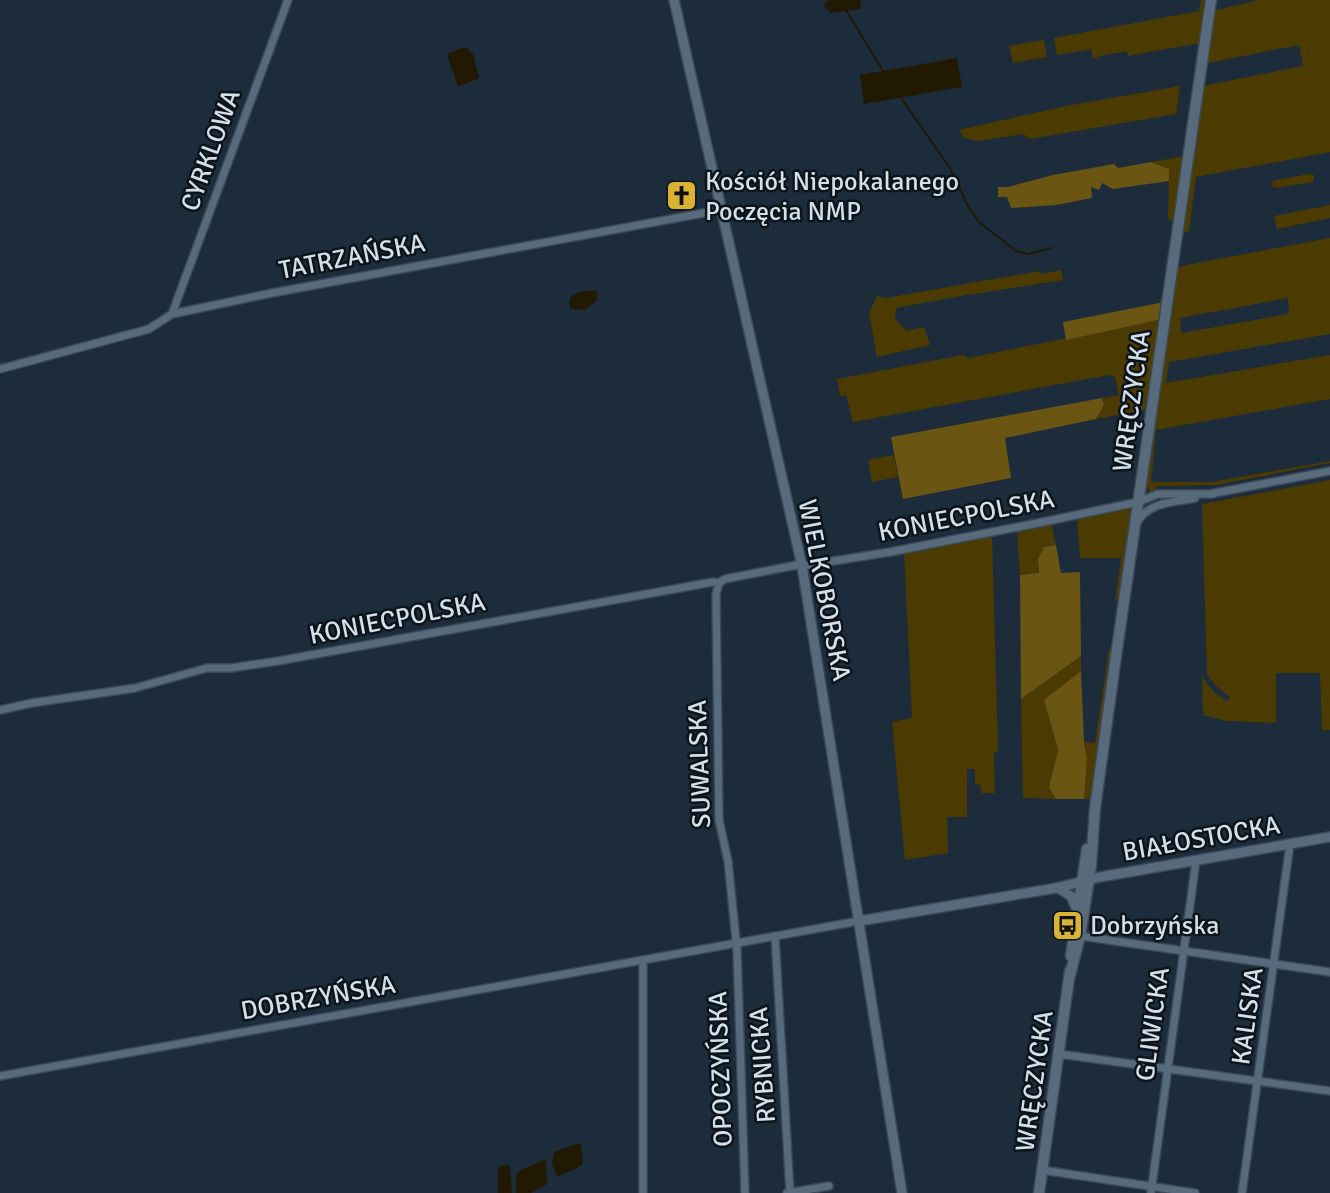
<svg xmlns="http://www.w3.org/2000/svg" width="1330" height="1193" font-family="Signika,sans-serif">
  <rect width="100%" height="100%" fill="#1c2c3b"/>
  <g fill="#4c3b00" fill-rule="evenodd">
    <path d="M1201,0h3l-1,10h3l-6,33 -72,13 -1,-5 -28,5 -1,6 -1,-5 -4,1 -2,-9 -34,6 -3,-17 145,-27z"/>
    <path d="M1259,0h71v152l-134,25 -7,54 -8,2 22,-147 100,-20 -4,-21 -91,18 -3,17 -2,-2 10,-67z"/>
    <path d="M1044,40l3,17 -34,6 -4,-17z"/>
    <path d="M1180,86l-4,28 -146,25 -7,-5 -45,7 -14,-3 -5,-8 107,-24z"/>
    <path d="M1185,156l-10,65h-4l-3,-2 1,-50 -18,-7z"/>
    <path d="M1308,174l6,1 -1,7 -36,6 -5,-2 1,-5z"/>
    <path d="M1330,205v13l-53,11 -3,-13z"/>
    <path d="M1330,238v96l-161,28 -3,21 164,-28v44l-174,31 -5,52h61l118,-21v2l-114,22 -60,1v5h-5l-6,-5 31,-219zM1288,298l1,16 -108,19 -1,-15z"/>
    <path d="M1061,270l2,10 -108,17 -59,11 -1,12 3,1 8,10 18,-4 6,18 -53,12 -8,-44 8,-17 9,2 154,-27 1,3z"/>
    <path d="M1162,319l-13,90 -53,10 8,-14 -1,-7 16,-3 -4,-18 -6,-2 -256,47 -7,-27 -6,1 -3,-17 126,-24 5,3z"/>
    <path d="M894,455l4,22 -26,5 -4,-22z"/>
    <path d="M1330,480v250h-8l-2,-57h-44v50l-49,-2 -24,-6 -1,-38 12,15 13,9 3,-4 -14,-11 -9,-12 -5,-170z"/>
    <path d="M1124,508l6,1 2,7 -12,81 -5,5 6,-44h-41l-3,-41z"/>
    <path d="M1051,523l5,22 -12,2 -6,12v14l-18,2 -3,-45z"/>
    <path d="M992,535l6,217 -4,1 1,40h-14v-8l-6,-1v-15h-8v48h-20l1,36 -43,7 -13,-138 20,-4 -8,-167z"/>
    <path d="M1109,649l3,5 -22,144 -6,1 3,-41 -3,-16 11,1z"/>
    <path d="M1081,656v15l-37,30 14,49 -9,37 7,12 -33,-1 -2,-99z"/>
  </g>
  <g fill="#6a5513">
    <path d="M1151,162l18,7v12l-56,8 -11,-6 -3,7 -8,-3 1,11 -36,7 -45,3 -4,-11h-9v-10h10l45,-12 61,-11 4,4z"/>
    <path d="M1164,302l-2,17 -96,21 -3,-18z"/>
    <path d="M1102,398l2,7 -8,14 -91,19 6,40 -108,21 -12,-62z"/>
    <path d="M1056,545l5,28 19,-1 1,84 -60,43 -1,-124 19,-2 -1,-14 6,-12z"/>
    <path d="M1081,671l3,71 3,16 -3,41h-28l-7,-12 9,-37 -14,-50z"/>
  </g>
  <g fill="#211901">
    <path d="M830,0h30l1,9 -31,4 -6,-7 3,-5z"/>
    <path d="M466,47l7,7 6,24 -21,9 -10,-29 1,-5z"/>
    <path d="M957,58l5,29 -98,17 -4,-29z"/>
    <path d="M584,291h13v9l-12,10 -15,-1 -1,-9 4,-5z"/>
    <path d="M577,1144h4l2,18 -2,4 -24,11 -5,-14 2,-11z"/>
    <path d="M546,1159l1,25 -16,9h-15v-19l7,-5z"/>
    <path d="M506,1164l4,3 2,26h-14v-25z"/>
  </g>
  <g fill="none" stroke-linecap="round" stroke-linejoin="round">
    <g stroke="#211901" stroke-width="2">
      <path d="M846,10l37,61"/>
      <path d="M900,96l51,74 18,38 11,15 36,28 12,3 23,-6"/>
    </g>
    <defs>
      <g id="minor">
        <path d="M172,314l116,-314"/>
        <path d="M0,369l149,-40 23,-15 100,-21 448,-83"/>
        <path d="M1210,494l120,-23"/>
        <path d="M1138,521c11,-19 37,-19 57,-23"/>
        <path d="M802,566l88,-14 143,-28 105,-22 20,-8h55"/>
        <path d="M719,583l-3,11 3,226 9,41 9,89 8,243"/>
        <path d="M0,710l32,-7 103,-15 72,-20h24l47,-7 435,-79 6,1 6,-4 77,-15"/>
        <path d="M775,936l15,256"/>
        <path d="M1080,936l250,36"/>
        <path d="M643,960v233"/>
        <path d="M1059,1054l271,37"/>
        <path d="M0,1076l859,-155"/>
        <path d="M1042,1170l153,23"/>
        <path d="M787,1193l42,-7"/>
        <path d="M1151,1193l45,-332"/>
        <path d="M1242,1193l48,-349"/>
      </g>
      <g id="tertiary">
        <path d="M674,0l128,566 100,627"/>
        <path d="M1058,888l13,8 6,14"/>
        <path d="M859,921l197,-33 44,-11 230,-40"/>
      </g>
      <g id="secondary">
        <path d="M1071,956l16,-107"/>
        <path d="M1070,975l10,-39 11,-70 4,-58 22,-159 94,-649"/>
        <path d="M1039,1193l31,-222"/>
      </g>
    </defs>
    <use href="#minor" stroke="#3b4956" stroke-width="10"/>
    <use href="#tertiary" stroke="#3b4956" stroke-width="12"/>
    <use href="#secondary" stroke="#3b4956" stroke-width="13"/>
    <use href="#minor" stroke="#586b7c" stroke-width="7"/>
    <use href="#tertiary" stroke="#586b7c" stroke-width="9"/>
    <use href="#secondary" stroke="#586b7c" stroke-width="10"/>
  </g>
  <defs>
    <symbol id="church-square" viewBox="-11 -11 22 22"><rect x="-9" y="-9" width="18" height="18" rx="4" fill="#dab333" stroke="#0c141b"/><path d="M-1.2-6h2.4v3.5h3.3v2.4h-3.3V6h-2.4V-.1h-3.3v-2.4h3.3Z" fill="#111"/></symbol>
    <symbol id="bus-square" viewBox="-11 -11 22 22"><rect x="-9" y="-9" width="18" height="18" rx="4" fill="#dab333" stroke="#0c141b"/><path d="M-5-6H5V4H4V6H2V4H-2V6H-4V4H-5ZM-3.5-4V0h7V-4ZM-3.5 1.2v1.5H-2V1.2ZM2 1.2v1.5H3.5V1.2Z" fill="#111"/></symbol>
  </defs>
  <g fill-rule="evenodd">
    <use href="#church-square" x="664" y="178" width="35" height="35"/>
    <use href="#bus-square" x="1050" y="908" width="35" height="35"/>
  </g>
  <g text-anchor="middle" stroke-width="5" stroke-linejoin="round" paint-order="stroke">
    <g font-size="26" fill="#d4dfe9" stroke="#0c141b">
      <text transform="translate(210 150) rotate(-70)" y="9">CYRKLOWA</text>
      <text transform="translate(352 256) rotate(-11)" y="9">TATRZAŃSKA</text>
      <text transform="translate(1131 401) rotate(-82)" y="9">WRĘCZYCKA</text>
      <text transform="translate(966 515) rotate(-11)" y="9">KONIECPOLSKA</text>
      <text transform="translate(825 590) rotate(79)" y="9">WIELKOBORSKA</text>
      <text transform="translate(397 618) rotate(-11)" y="9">KONIECPOLSKA</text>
      <text transform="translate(699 764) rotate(-92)" y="9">SUWALSKA</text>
      <text transform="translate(1201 838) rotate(-10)" y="9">BIAŁOSTOCKA</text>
      <text transform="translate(318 997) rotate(-10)" y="9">DOBRZYŃSKA</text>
      <text transform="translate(1247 1016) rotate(-82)" y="9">KALISKA</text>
      <text transform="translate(1152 1024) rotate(-82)" y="9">GLIWICKA</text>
      <text transform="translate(762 1065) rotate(-94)" y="9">RYBNICKA</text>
      <text transform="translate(720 1069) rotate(-92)" y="9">OPOCZYŃSKA</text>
      <text transform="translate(1034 1081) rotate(-82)" y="9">WRĘCZYCKA</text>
    </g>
    <g font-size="26" fill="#d4dfe9" stroke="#0c141b" text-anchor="start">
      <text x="705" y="190">Kościół Niepokalanego<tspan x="705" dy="30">Poczęcia NMP</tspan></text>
      <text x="1090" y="934">Dobrzyńska</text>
    </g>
  </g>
</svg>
